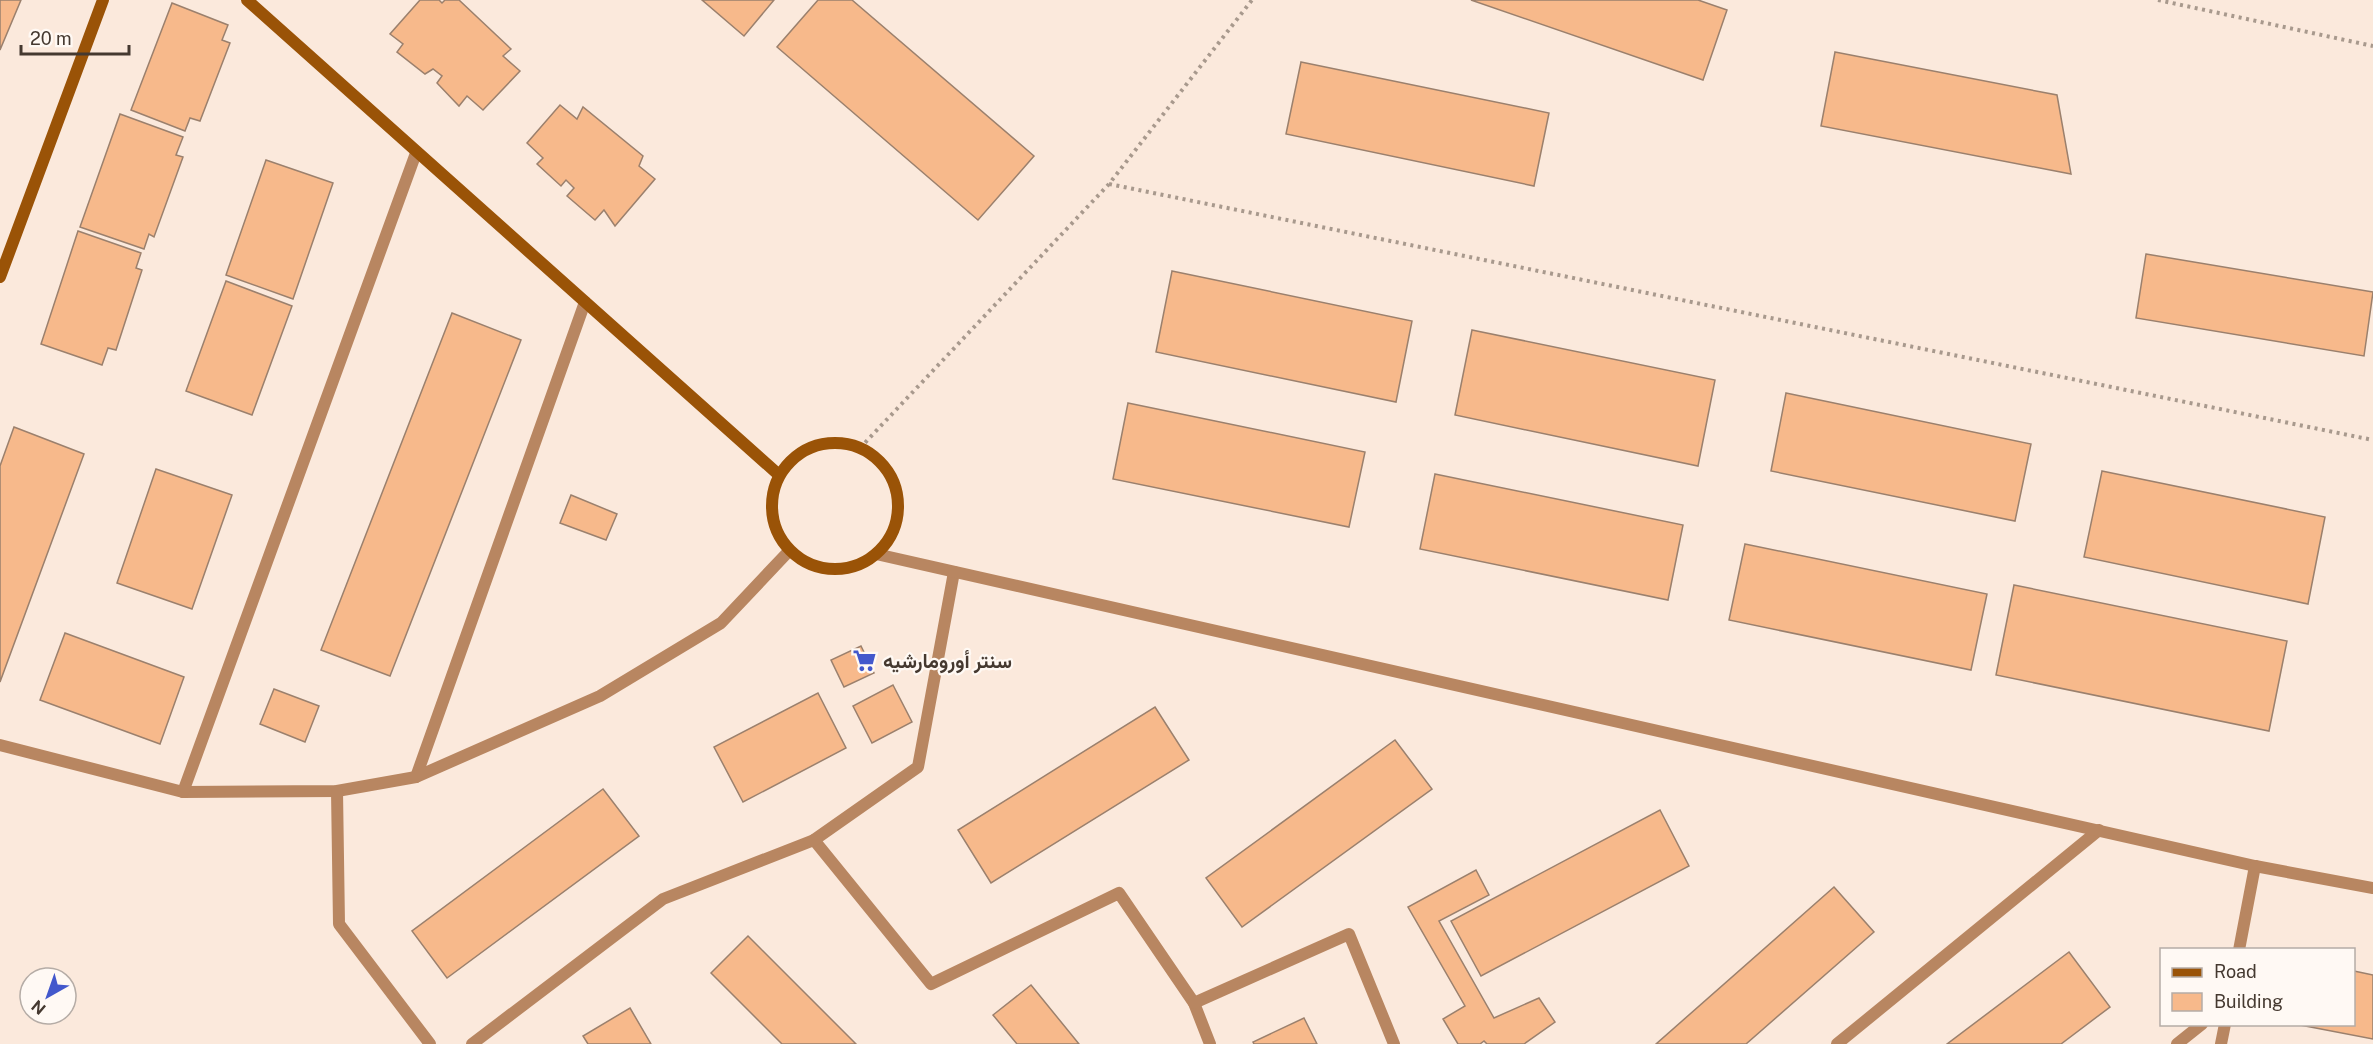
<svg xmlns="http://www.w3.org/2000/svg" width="2373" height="1044" font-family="'Public Sans',Vazirmatn,sans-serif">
  <rect width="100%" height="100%" fill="#fbe9dc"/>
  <g fill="#f7b98b" stroke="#9b806d" stroke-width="1.5">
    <path d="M0,0h21l-21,50z"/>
    <path d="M420,0h19l3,3 3,-3h14l52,49 -8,7 17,15 -37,39 -16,-14 -8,10 -22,-23 5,-7 -9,-7 -8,5 -28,-22 6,-8 -13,-10z"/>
    <path d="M702,0h72l-30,36z"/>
    <path d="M818,0h34l182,156 -56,64 -201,-173z"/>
    <path d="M1471,0h227l29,10 -24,70z"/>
    <path d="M172,3l56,22 -6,15 8,3 -30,78 -10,-3 -5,13 -54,-21z"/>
    <path d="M1835,52l222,43 14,79 -250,-48z"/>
    <path d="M1301,62l248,51 -15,73 -248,-52z"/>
    <path d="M560,105l17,14 6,-12 60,49 -4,10 16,13 -40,47 -11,-16 -9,10 -28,-24 7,-8 -8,-8 -5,6 -24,-22 6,-6 -16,-15z"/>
    <path d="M120,114l63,23 -7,18 7,2 -29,80 -5,-3 -5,15 -64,-22z"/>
    <path d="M266,160l67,23 -40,116 -67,-24z"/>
    <path d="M78,231l63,22 -5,15 6,2 -26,80 -8,-2 -6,17 -61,-21z"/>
    <path d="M2146,254l227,38 -9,64 -228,-38z"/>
    <path d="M1172,271l240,50 -16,81 -240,-50z"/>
    <path d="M226,281l66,25 -40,109 -66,-24z"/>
    <path d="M452,313l69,27 -131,336 -69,-26z"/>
    <path d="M1472,330l243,50 -17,86 -243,-51z"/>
    <path d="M1786,393l245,51 -16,77 -244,-50z"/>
    <path d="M1128,403l237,49 -16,75 -236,-48z"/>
    <path d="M14,427l70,27 -84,228v-216z"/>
    <path d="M156,469l76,26 -40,114 -75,-26z"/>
    <path d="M2102,471l223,46 -17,87 -224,-47z"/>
    <path d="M1435,474l248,51 -15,75 -248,-51z"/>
    <path d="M571,495l46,19 -11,26 -46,-17z"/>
    <path d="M1745,544l242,50 -16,76 -242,-50z"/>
    <path d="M2014,585l273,56 -18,90 -273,-56z"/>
    <path d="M65,633l119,44 -24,67 -120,-44z"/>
    <path d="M861,646l13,27 -30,14 -13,-27z"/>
    <path d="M893,685l19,37 -40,21 -19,-37z"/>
    <path d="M274,689l45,17 -14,36 -45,-18z"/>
    <path d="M818,693l28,55 -103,54 -29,-55z"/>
    <path d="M1155,707l34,53 -198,123 -33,-53z"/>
    <path d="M1395,740l37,49 -190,138 -36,-49z"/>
    <path d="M603,789l36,47 -192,142 -35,-47z"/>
    <path d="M1660,810l29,56 -208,110 -30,-55z"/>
    <path d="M1476,870l13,25 -50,26 55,97 45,-20 16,24 -31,22h-37l-3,-3 -4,3h-22l-15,-25 22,-13 -57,-99z"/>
    <path d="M1834,887l40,45 -128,112h-90z"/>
    <path d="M748,936l108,108h-74l-71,-71z"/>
    <path d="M2069,952l41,55 -49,37h-114z"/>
    <path d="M2354,971l19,4v64l-73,-14 54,-1z"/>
    <path d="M1031,985l48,59h-62l-24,-29z"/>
    <path d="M630,1008l21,36h-63l-5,-8z"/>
    <path d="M1304,1018l13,26h-63l-1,-2z"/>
  </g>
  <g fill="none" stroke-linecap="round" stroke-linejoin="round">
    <g stroke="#a8998d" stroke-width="4" stroke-dasharray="3 4.5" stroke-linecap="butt">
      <path d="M2158,0l215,46"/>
      <path d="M1109,184l1264,256"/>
      <path d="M860,448l249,-264 143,-184"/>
    </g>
    <g stroke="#b88661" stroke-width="12">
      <path d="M416,777l169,-475"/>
      <path d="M814,840l117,144 188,-91 75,110 16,41"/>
      <path d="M1194,1003l155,-69 45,110"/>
      <path d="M472,1044l191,-145 151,-59 104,-73 36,-195"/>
      <path d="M1837,1044l262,-214"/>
      <path d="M2177,1044l25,-20"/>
    </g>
    <g stroke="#b88661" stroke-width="12">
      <path d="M876,554l1379,312 118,22"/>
      <path d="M0,745l183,47 154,-1 79,-14 184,-81 121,-73 68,-72"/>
      <path d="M337,791l2,133 91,120"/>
      <path d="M183,792l233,-639"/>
      <path d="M2239,950l16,-84"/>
      <path d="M2221,1044l4,-20"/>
    </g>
    <g stroke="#9a5307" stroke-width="12">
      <path d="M247,0l532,475"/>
      <path d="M0,277l103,-277"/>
      <circle cx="835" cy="506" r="63"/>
    </g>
  </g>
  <defs>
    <symbol id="supermarket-bare" viewBox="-9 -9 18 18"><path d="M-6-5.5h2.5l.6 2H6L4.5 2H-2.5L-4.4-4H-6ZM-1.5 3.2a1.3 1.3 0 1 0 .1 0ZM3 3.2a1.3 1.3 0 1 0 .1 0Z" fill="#4358cc" stroke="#fff9f4" stroke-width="2.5" paint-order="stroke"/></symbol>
  </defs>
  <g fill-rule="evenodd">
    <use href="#supermarket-bare" x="848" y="644" width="33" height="33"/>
  </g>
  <g text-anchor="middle" stroke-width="4.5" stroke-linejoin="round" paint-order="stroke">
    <g font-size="20" font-weight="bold" fill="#453930" stroke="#fff9f4" text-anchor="start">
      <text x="883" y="668">سنتر أورومارشيه</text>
    </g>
  </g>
  <rect x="2160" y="948" width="195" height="78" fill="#fff9f4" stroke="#b5aca6" stroke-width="1.5"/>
  <rect x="2172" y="968" width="30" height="9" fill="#9a5307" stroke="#b5aca6" stroke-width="1.5"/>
  <text x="2214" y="978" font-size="18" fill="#453930">Road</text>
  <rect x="2172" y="993" width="30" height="18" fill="#f7b98b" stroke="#b5aca6" stroke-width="1.5"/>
  <text x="2214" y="1008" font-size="18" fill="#453930">Building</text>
  <g transform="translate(48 996) rotate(220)"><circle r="28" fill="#fff9f4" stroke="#b5aca6" stroke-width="1.5"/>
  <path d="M0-4.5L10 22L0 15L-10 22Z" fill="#4358cc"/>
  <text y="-9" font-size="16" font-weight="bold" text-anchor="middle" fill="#453930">N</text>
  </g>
  <path d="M21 45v9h108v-9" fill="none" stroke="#453930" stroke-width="3"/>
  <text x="30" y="45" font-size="18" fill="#453930" stroke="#fff9f4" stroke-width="4.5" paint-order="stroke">20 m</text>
</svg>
